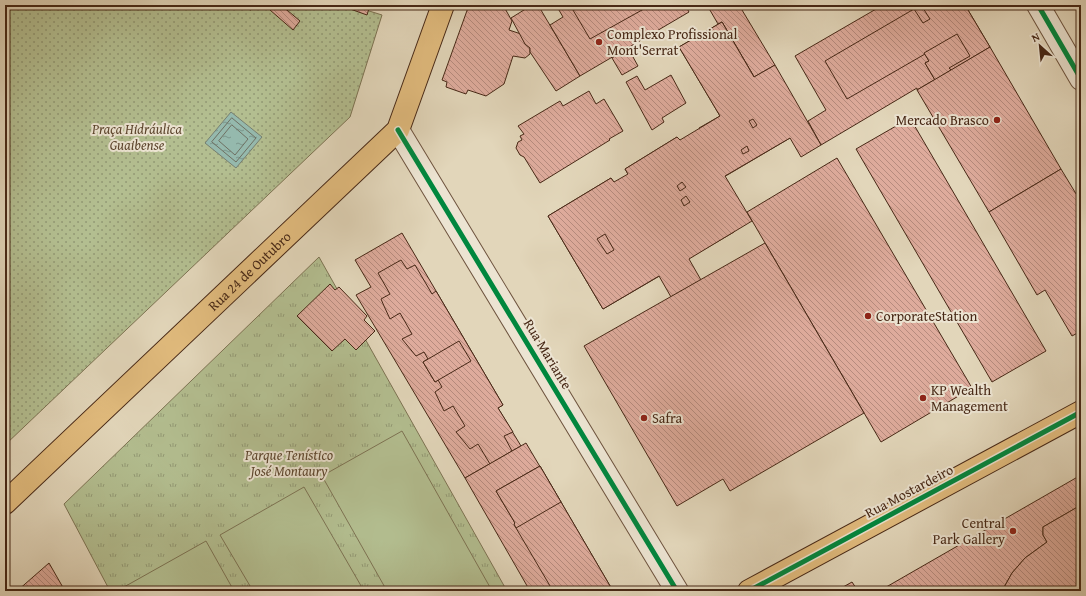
<svg xmlns="http://www.w3.org/2000/svg" width="1086" height="596" font-family="'Gentium Book Plus',serif">
  <defs>
    <pattern id="grass-dots" width="8" height="8" patternUnits="userSpaceOnUse"><rect width="8" height="8" fill="#b3be90"/><path d="M2 2h.1M6 6h.1" fill="none" stroke="#939a75" stroke-width="1.8" stroke-linecap="round"/></pattern>
    <pattern id="park-tufts" width="24" height="20" patternUnits="userSpaceOnUse"><rect width="24" height="20" fill="#b3be90"/><path d="M3 7l-1-3M5 7V3M7 7l1-3M15 17l-1-3M17 17v-4M19 17l1-3" fill="none" stroke="#939a75"/></pattern>
    <pattern id="water-ripples" width="26" height="14" patternUnits="userSpaceOnUse"><rect width="26" height="14" fill="#95b9ad"/><path d="M2 4q2-2 4 0t4 0M15 11q2-2 4 0t4 0" fill="none" stroke="#7b968c"/></pattern>
    <pattern id="building-back-hatch" width="6" height="6" patternUnits="userSpaceOnUse"><rect width="6" height="6" fill="#deab9c"/><path d="M-1 5l2 2M0 0l6 6M5-1l2 2" fill="none" stroke="#b68b7e"/></pattern>
  </defs>
  <rect width="100%" height="100%" fill="#e2d6ba"/>
  <filter id="stains"><feTurbulence type="fractalNoise" baseFrequency=".005" numOctaves="4"/><feColorMatrix values="0 0 0 0 .2 0 0 0 0 .09 0 0 0 0 .02 0 0 0 .5 -.17"/></filter>
  <radialGradient id="worn" r=".72"><stop offset=".6" stop-color="#630" stop-opacity="0"/><stop offset="1" stop-color="#630" stop-opacity=".3"/></radialGradient>
  <path fill="url(#grass-dots)" stroke="#7d7353" d="M5,5h233l13,5 2,-5h97l32,10 -32,102 -345,328z"/>
  <path fill="url(#park-tufts)" stroke="#7d7353" d="M319,257l188,334h-397l-46,-87z"/>
  <g fill="#b3be90" stroke="#7d7353">
    <path d="M402,431l89,158 -4,2h-100l-65,-115z"/>
    <path d="M304,487l60,104h-111l-33,-56z"/>
    <path d="M206,541l28,50h-107l-3,-4z"/>
  </g>
  <path fill="url(#water-ripples)" stroke="#767f71" d="M231,112l31,25 -26,31 -31,-25z"/>
  <g fill="none" stroke-linecap="round" stroke-linejoin="round">
    <g stroke="#6e7062" stroke-width="1">
      <path d="M232,118l24,20 -20,24 -24,-20z"/>
      <path d="M232,125l16,14 -13,16 -16,-14z"/>
    </g>
  </g>
  <g fill="url(#building-back-hatch)" stroke="#472816" fill-rule="evenodd">
    <path d="M238,5h15l-2,5z"/>
    <path d="M274,5h7l19,16 -7,9 -23,-20z"/>
    <path d="M339,5h31l-3,10z"/>
    <path d="M469,5h34l9,16 -3,9 12,4 4,10 5,4v6l-5,4 -12,-2 -9,28 -18,12 -18,-6 -2,4 -20,-7 1,-5 -5,-2z"/>
    <path d="M532,5h6l42,71 -24,15 -26,-39v-4l-5,-4 -14,-26z"/>
    <path d="M556,5h129l4,7 -109,64 -30,-51 13,-8z"/>
    <path d="M570,5h81l-61,34z"/>
    <path d="M707,5h32l36,60 -21,12 -32,-55 -4,2z"/>
    <path d="M883,5h82l25,42 -73,43v-2l-96,57 -13,-24 18,-11 -31,-54z"/>
    <path d="M921,5h44l25,42 -55,33 -10,-17 4,-2 -4,-7 -78,45 -22,-38 89,-52 9,14 7,-4z"/>
    <path d="M722,22l68,116 -83,49 27,45 -53,31 -20,-33 -3,6 -4,2 -6,-1 20,34 -65,38 -55,-93 63,-38 22,35 13,-8 -21,-36 52,-32 22,35 20,-12 -20,-32 21,-12 -41,-69zM753,119l4,6 -4,3 -4,-7zM747,146l2,5 -6,3 -2,-4zM682,182l4,5 -6,4 -3,-5zM686,196l4,6 -6,4 -3,-6zM605,234l9,16 -7,4 -10,-15z"/>
    <path d="M722,22l32,55 21,-12 46,80 -20,12 -11,-19 -65,38 27,45 -63,38 12,21 -30,17 -12,-21 -56,33 -55,-93 63,-38 3,4 14,-8 -3,-5 52,-32 3,3 40,-24 -41,-69z"/>
    <path d="M957,34l13,22 -21,12 2,2 -16,10 -10,-17 4,-2 -5,-8z"/>
    <path d="M990,47l71,122 -72,43 -72,-122z"/>
    <path d="M628,48l10,18 -16,9 -10,-17z"/>
    <path d="M671,75l15,28 -24,15 2,4 -12,8 -26,-48 11,-6 8,14z"/>
    <path d="M589,91l7,13 8,-5 19,32 -14,8 1,1 -70,43 -16,-26 -4,-2 -4,-7 2,-6 4,-2 -2,-4 4,-2 -6,-8 42,-25 3,5z"/>
    <path d="M910,118l136,233 -54,31 -136,-233z"/>
    <path d="M753,119l4,6 -4,3 -4,-7z"/>
    <path d="M747,146l2,5 -6,3 -2,-4z"/>
    <path d="M837,158l135,230 -91,54 -134,-230z"/>
    <path d="M1061,169l20,33v129l-9,5 -27,-46 -8,5 -48,-83z"/>
    <path d="M682,182l4,5 -6,4 -3,-5z"/>
    <path d="M686,196l4,6 -6,4 -3,-6z"/>
    <path d="M402,233l101,172 -5,3 23,38 -56,32 -109,-183 15,-8 -16,-27z"/>
    <path d="M605,234l9,16 -7,4 -10,-15z"/>
    <path d="M765,243l99,170 -134,78 -7,-12 -46,27 -93,-160z"/>
    <path d="M401,260l6,9 8,-4 17,29 4,-3 67,114 -5,3 15,24 -9,4 8,15 -22,13 -12,-20 -8,5 -14,-17 9,-6 -12,-20 -9,5 -9,-19 7,-5 -4,-7 -3,2 -12,-20 5,-3 -4,-7 -8,4 -14,-17 10,-5 -12,-21 -10,6 -6,-13 -3,-7 9,-5 -12,-21z"/>
    <path d="M330,284l5,6 4,-3 28,29 -3,4 11,11 -19,19 -11,-11 -13,12 -35,-35z"/>
    <path d="M459,341l12,20 -36,21 -12,-20z"/>
    <path d="M526,443l35,59 52,89h-83l-65,-113z"/>
    <path d="M540,466l21,36 52,89h-60l-37,-63 -2,-4 1,-1 -19,-32z"/>
    <path d="M540,466l21,36 -45,26 -2,-4 1,-1 -19,-32z"/>
    <path d="M1081,475v30l-38,22v8l4,7 -22,16 -13,15 -10,18 -121,-1z"/>
    <path d="M1081,505v86h-79l10,-18 13,-15 22,-16 -4,-7v-8z"/>
    <path d="M49,563l16,28h-48z"/>
    <path d="M852,582l6,9h-22z"/>
  </g>
  <g fill="none" stroke-linecap="round" stroke-linejoin="round">
    <defs>
      <g id="minor">
        <path d="M1038,5l43,74"/>
        <path d="M398,130l279,461"/>
      </g>
      <g id="major">
        <path id="s1" d="M5,503l393,-373 45,-125"/>
        <path d="M749,591l332,-179"/>
      </g>
    </defs>
    <use href="#minor" stroke="#6e543f" stroke-width="24"/>
    <use href="#major" stroke="#472816" stroke-width="24"/>
    <use href="#minor" stroke="#ece4d2" stroke-width="22"/>
    <use href="#major" stroke="#e1bb7d" stroke-width="22"/>
    <defs>
      <g id="cycleway">
        <path d="M1038,5l43,74"/>
        <path d="M398,130l279,461"/>
        <path d="M749,591l332,-179"/>
      </g>
    </defs>
    <use href="#cycleway" stroke="#ece4d2" stroke-width="8"/>
    <use href="#cycleway" stroke="#00873e" stroke-width="5"/>
  </g>
  <g fill="#8f2418" stroke="#ece4d2" stroke-width="1.5">
    <circle cx="599" cy="42" r="4"/>
    <circle cx="997" cy="120" r="4"/>
    <circle cx="868" cy="316" r="4"/>
    <circle cx="923" cy="398" r="4"/>
    <circle cx="644" cy="418" r="4"/>
    <circle cx="1013" cy="531" r="4"/>
  </g>
  <g text-anchor="middle" stroke-width="4" stroke-linejoin="round" paint-order="stroke">
    <g font-size="14" fill="#472816" stroke="#ece4d2" text-anchor="start">
      <text x="607" y="39">Complexo Profissional<tspan x="607" dy="16">Mont'Serrat</tspan></text>
      <text x="989" y="125" text-anchor="end">Mercado Brasco</text>
      <text x="876" y="321">CorporateStation</text>
      <text x="931" y="395">KP Wealth<tspan x="931" dy="16">Management</tspan></text>
      <text x="652" y="423">Safra</text>
      <text x="1005" y="528" text-anchor="end">Central<tspan x="1005" dy="16">Park Gallery</tspan></text>
    </g>
    <g font-size="14" font-style="italic" fill="#5d462e" stroke="#ece4d2">
      <text x="137" y="134">Praça Hidráulica<tspan x="137" dy="16">Guaibense</tspan></text>
      <text x="289" y="460">Parque Tenístico<tspan x="289" dy="16">José Montaury</tspan></text>
    </g>
    <g font-size="14" fill="#472816" stroke="#ece4d2">
      <text dy="5" stroke="none"><textPath href="#s1" startOffset="337">Rua 24 de Outubro</textPath></text>
      <text transform="translate(548 354) rotate(59)" y="5">Rua Mariante</text>
      <text transform="translate(909 491) rotate(-28)" y="5">Rua Mostardeiro</text>
    </g>
  </g>
  <rect width="1086" height="596" fill="none" stroke="#e2d6ba" stroke-width="20"/>
  <rect x="6" y="6" width="1074" height="584" fill="none" stroke="#472816" stroke-width="2"/>
  <rect x="10" y="10" width="1066" height="576" fill="none" stroke="#472816"/>
  <g transform="translate(1040 46) rotate(333)" stroke="#ece4d2" stroke-width="3" paint-order="stroke">
  <path d="M0-3L7 15L0 10L-7 15Z" fill="#472816"/>
  <text y="-6" font-size="11" font-weight="bold" text-anchor="middle" fill="#472816">N</text>
  </g>
  <rect width="100%" height="100%" filter="url(#stains)"/>
  <rect width="100%" height="100%" fill="url(#worn)"/>
</svg>
